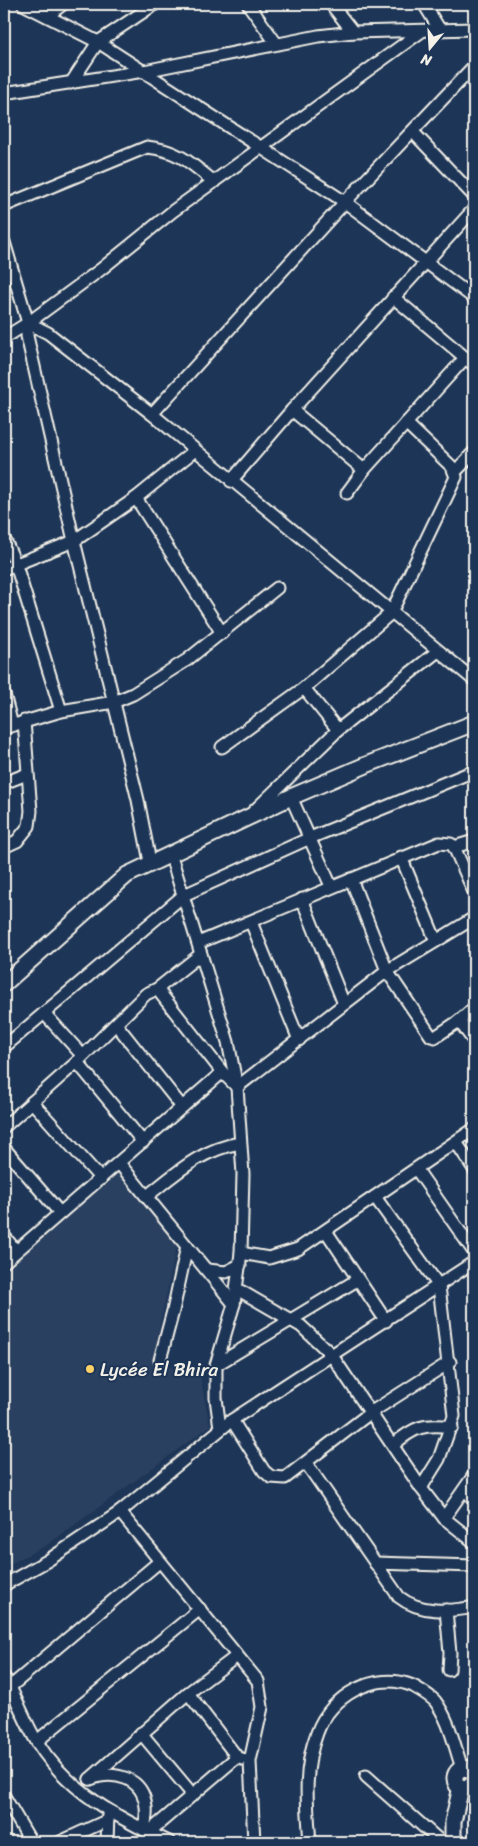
<svg xmlns="http://www.w3.org/2000/svg" width="478" height="1846" font-family="Sriracha,sans-serif">
  <rect width="100%" height="100%" fill="#1d3557"/>
  <filter id="ink" filterUnits="userSpaceOnUse"><feTurbulence type="fractalNoise" baseFrequency=".02" numOctaves="2"/><feDisplacementMap in="SourceGraphic" scale="10" xChannelSelector="R" yChannelSelector="G"/><feConvolveMatrix kernelMatrix="1 2 1 2 8 2 1 2 1" color-interpolation-filters="sRGB"/></filter>
  <g filter="url(#ink)">
    <path fill="#2a4060" d="M118,1168l61,68 -27,126 48,14 10,50 -163,119 -43,22v-299z"/>
    <g fill="none" stroke-linecap="round" stroke-linejoin="round">
      <defs>
        <g id="minor">
          <path d="M23,4l75,38 247,160 129,96"/>
          <path d="M248,4l28,39"/>
          <path d="M331,4l22,28"/>
          <path d="M424,4l16,26"/>
          <path d="M47,16l16,-12"/>
          <path d="M71,83l27,-41 57,-38"/>
          <path d="M4,93l140,-22 174,-35 35,-4 121,-3"/>
          <path d="M413,132l61,64"/>
          <path d="M4,206l143,-59c31,3 44,16 67,35"/>
          <path d="M4,242l24,81 -1,13 47,205 64,259 12,62"/>
          <path d="M393,297l81,68"/>
          <path d="M28,323l20,10 104,81 322,266"/>
          <path d="M4,338l24,-15 72,-53 73,-59 249,-180"/>
          <path d="M292,410l72,60 101,-112"/>
          <path d="M152,414l193,-212 129,-136"/>
          <path d="M456,471l18,-19"/>
          <path d="M231,481l61,-71 182,-201"/>
          <path d="M347,493l17,-23"/>
          <path d="M136,498l86,135"/>
          <path d="M4,538l12,27 45,146"/>
          <path d="M4,569l70,-28 62,-43 58,-47"/>
          <path d="M304,688l34,42"/>
          <path d="M4,694l8,31"/>
          <path d="M4,728l57,-17 53,-9 19,-8 54,-34 90,-72"/>
          <path d="M222,747l82,-59 87,-75 65,-136 -4,-10 -46,-44"/>
          <path d="M4,783l23,-9"/>
          <path d="M291,797l40,89"/>
          <path d="M253,812l85,-82 100,-79"/>
          <path d="M4,847l13,-6 12,-15 2,-15 -7,-90"/>
          <path d="M454,847l20,-6"/>
          <path d="M170,853l58,189 9,45 6,87 -2,79 -7,51 -18,61v33l4,30"/>
          <path d="M401,857l35,84"/>
          <path d="M351,879l36,92 44,65 4,1 24,-16 15,20"/>
          <path d="M302,899l42,105"/>
          <path d="M251,922l48,118"/>
          <path d="M198,943l241,-100 12,1 3,3 20,45"/>
          <path d="M157,989l66,84"/>
          <path d="M44,1013l38,42"/>
          <path d="M459,1021l15,-13"/>
          <path d="M116,1024l66,83"/>
          <path d="M4,1047l180,-152 126,-57 164,-67"/>
          <path d="M77,1062l66,80"/>
          <path d="M32,1102l69,77"/>
          <path d="M4,1127l73,-65 69,-68 11,-5 44,-35"/>
          <path d="M456,1142l18,27"/>
          <path d="M4,1148l56,65"/>
          <path d="M119,1163l115,141"/>
          <path d="M417,1170l57,82"/>
          <path d="M147,1196c31,-24 53,-46 93,-53"/>
          <path d="M375,1197l64,89 15,130 -15,43 -18,29"/>
          <path d="M326,1231l60,90"/>
          <path d="M4,1236l12,15"/>
          <path d="M241,1253l28,5 29,-9 176,-120"/>
          <path d="M4,1262l214,-186 5,-3 14,14 150,-116 87,-53"/>
          <path d="M208,1270l18,2 14,-7"/>
          <path d="M237,1289l64,37 30,28 90,134 23,30 30,24"/>
          <path d="M160,1360l13,-49 14,-65"/>
          <path d="M216,1365l141,-85"/>
          <path d="M232,1420l32,51 7,6 14,1 85,-65 80,-51"/>
          <path d="M393,1445c21,-18 31,-22 59,-18"/>
          <path d="M306,1463l93,134c20,16 51,15 75,10"/>
          <path d="M465,1489l9,11"/>
          <path d="M120,1512l138,169 4,26 -12,54 4,81"/>
          <path d="M444,1518l30,-43"/>
          <path d="M375,1563l99,3"/>
          <path d="M4,1585l43,-24 73,-49 112,-92 242,-158"/>
          <path d="M446,1610l4,43 -1,17"/>
          <path d="M4,1677c13,20 20,44 33,65 31,50 81,76 132,100"/>
          <path d="M10,1687l149,-125"/>
          <path d="M188,1693l49,64 5,2"/>
          <path d="M141,1733l52,62"/>
          <path d="M37,1741l163,-132"/>
          <path d="M366,1776l75,66"/>
          <path d="M90,1779l98,-86 49,-37"/>
          <path d="M90,1779c24,-9 53,-2 56,28 1,7 -1,16 -2,23"/>
          <path d="M4,1796l27,46"/>
          <path d="M149,1832l88,-75"/>
          <path d="M60,1842l48,-22"/>
          <path d="M107,1842l1,-28"/>
          <path d="M310,1842c-3,-37 -7,-73 7,-109 13,-37 58,-63 96,-47 7,4 16,9 22,15 15,20 19,44 27,67"/>
        </g>
        <g id="tertiary">
          <path d="M4,984l123,-109 164,-78 75,-32 108,-42"/>
          <path d="M474,1774l-4,-5 -8,-1c-7,4 -9,10 -5,17 6,5 13,4 17,-3"/>
          <path d="M453,1842v-20l8,-35"/>
        </g>
      </defs>
      <use href="#minor" stroke="#f4f1e8" stroke-width="15"/>
      <use href="#tertiary" stroke="#f4f1e8" stroke-width="19"/>
      <use href="#minor" stroke="#1d3557" stroke-width="11"/>
      <use href="#tertiary" stroke="#1d3557" stroke-width="15"/>
    </g>
  </g>
  <circle fill="#ffd166" stroke="#1d3557" stroke-width="2" cx="90" cy="1369" r="5"/>
  <g text-anchor="middle" stroke-width="4" stroke-linejoin="round" paint-order="stroke">
    <g font-size="19" fill="#f4f1e8" stroke="#1d3557" text-anchor="start">
      <text x="100" y="1376">Lycée El Bhira</text>
    </g>
  </g>
  <rect width="478" height="1846" fill="none" stroke="#1d3557" stroke-width="20"/>
  <rect x="10" y="10" width="458" height="1826" fill="none" stroke="#f4f1e8" stroke-width="2" filter="url(#ink)"/>
  <g transform="translate(430 48) rotate(198)" stroke="#1d3557" stroke-width="4" paint-order="stroke">
  <path d="M0-4L9 19L0 12L-9 19Z" fill="#f4f1e8"/>
  <text y="-8" font-size="14" font-weight="bold" text-anchor="middle" fill="#f4f1e8">N</text>
  </g>
</svg>
